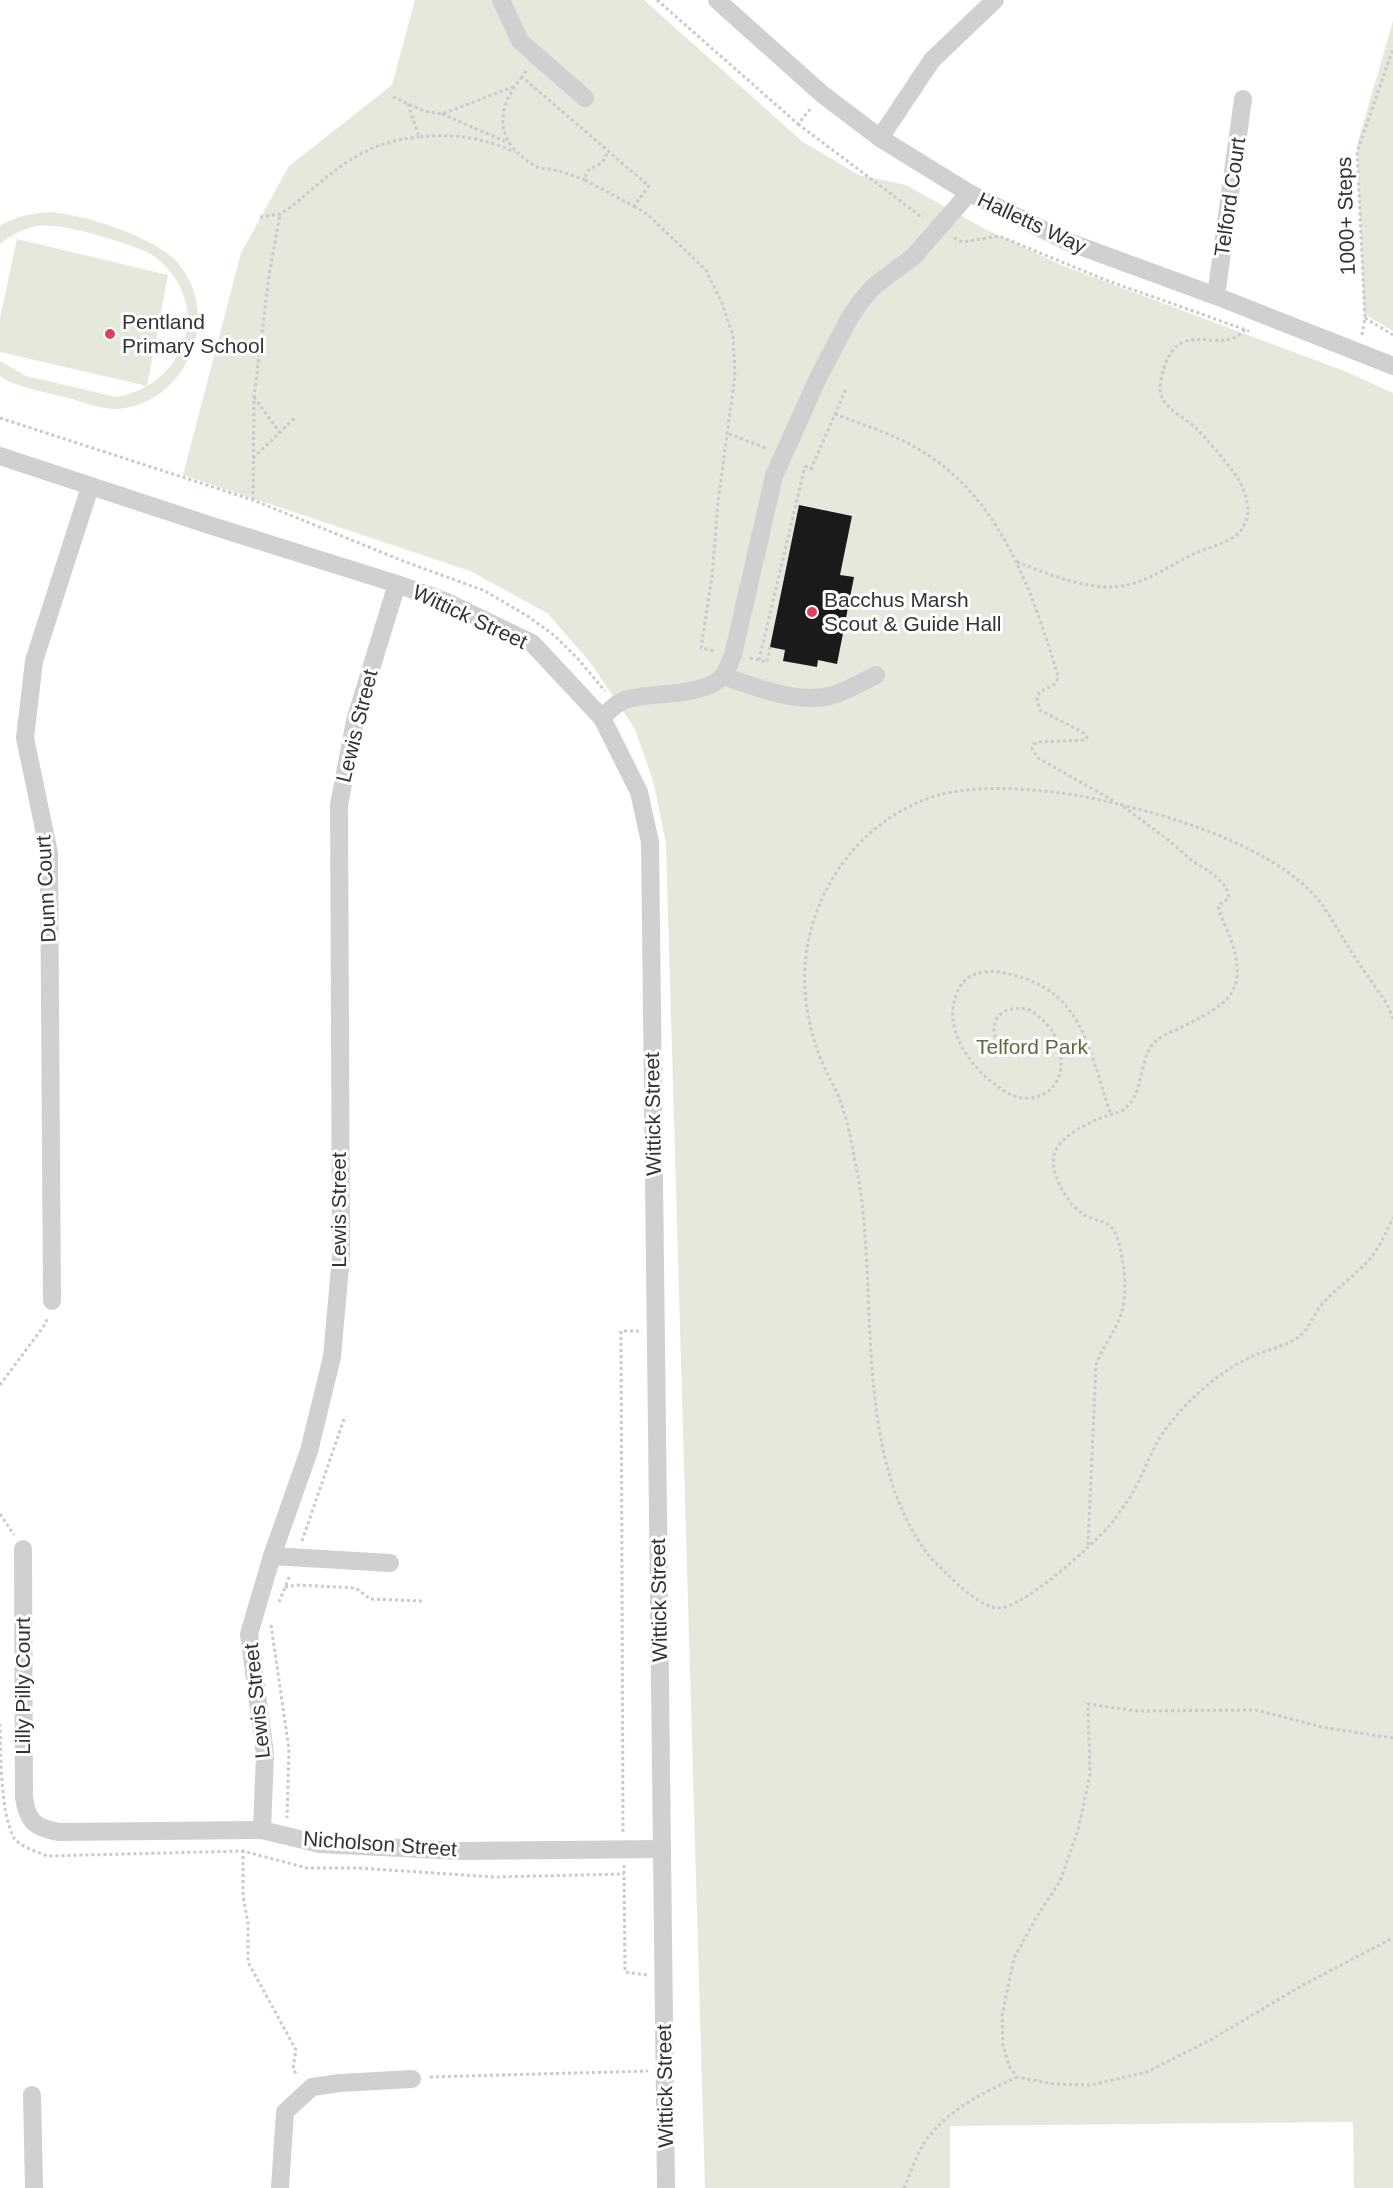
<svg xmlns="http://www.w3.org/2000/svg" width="1393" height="2188" font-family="Arial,sans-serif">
  <rect width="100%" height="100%" fill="#fff"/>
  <g fill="#e4e9dc">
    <path d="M415,0h229l159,142 56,33 47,10 77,43 78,37 286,107 46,21v1795h-39l-1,-66 -403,4v62h-245l-39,-1344 -12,-60 -19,-55 -45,-67 -43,-49 -77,-42 -287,-96 58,-222 48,-87 103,-81z"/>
    <path d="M1393,21v310l-29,-17 -7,-169z"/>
    <path d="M51,212c34,3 101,24 125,49 48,52 12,142 -58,148 -14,1 -39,-8 -53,-12 -22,-6 -46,-8 -65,-21v-15l26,15 90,21c61,-10 95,-77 53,-127 -7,-8 -16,-16 -26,-20 -24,-9 -82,-28 -106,-24 -14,3 -26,9 -37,18v-18c15,-10 33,-13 51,-14z"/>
    <path d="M17,239l151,36 -21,111 -147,-34v-34z"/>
  </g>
  <path fill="#1a1a1a" d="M799,505l53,11 -12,59 14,2 -17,87 -19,-4 -1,7 -34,-6 2,-11 -15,-3z"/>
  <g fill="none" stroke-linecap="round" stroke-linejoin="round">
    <g stroke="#cacaca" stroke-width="3" stroke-dasharray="3 3" stroke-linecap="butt">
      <path d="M657,0l141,124 13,-16"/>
      <path d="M526,71l-4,6 127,109 -15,20 -49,-26c2,-15 10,-10 18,-19 1,-1 4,-8 5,-10"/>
      <path d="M522,77c-21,25 -29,54 -2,78 6,5 12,10 20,13 5,1 12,1 18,3 9,2 18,6 27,9"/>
      <path d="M393,97l31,14 18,3 71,-27"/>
      <path d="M408,104l11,33c33,-4 66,1 96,15"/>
      <path d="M442,114l67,29"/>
      <path d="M798,124l125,94"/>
      <path d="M634,206l14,9 58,55 16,33 11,33 2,39 -17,127 -6,75 -11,71 13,3"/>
      <path d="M260,217l20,-3 11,-7c42,-35 70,-65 128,-70"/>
      <path d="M954,238l9,4 36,-6 104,43 146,52"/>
      <path d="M1365,318l28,17"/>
      <path d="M1362,335l3,-17 -8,-166 36,-103"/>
      <path d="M254,397l26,36"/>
      <path d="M835,414c28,11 59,20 85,36 81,48 112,141 138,226 -1,11 -11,11 -19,16l-2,7 3,11 42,22 5,5 -2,3 -47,2 -4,2 -2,5 6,9 76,43"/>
      <path d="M0,418l253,82 150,61 82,30 44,26 26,19 23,23 27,32"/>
      <path d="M729,434l37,14"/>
      <path d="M253,458l43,-41"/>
      <path d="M805,466l6,3 35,-80"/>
      <path d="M253,500l1,-103 15,-121 11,-62"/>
      <path d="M1017,562c29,11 61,25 92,25 37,0 59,-23 92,-36 12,-5 26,-8 37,-17 6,-6 10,-16 10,-24 0,-9 -5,-23 -9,-30 -8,-13 -33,-42 -44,-53 -16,-14 -40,-21 -34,-47 14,-72 61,-19 84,-51"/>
      <path d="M750,658l17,4 3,-15"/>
      <path d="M759,660l46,-194"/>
      <path d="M1393,1019l-6,-15c-14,-20 -27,-39 -40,-59 -9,-15 -17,-30 -27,-43 -48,-60 -167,-92 -239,-106 -42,-7 -101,-12 -142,-1 -88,25 -144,117 -133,206 3,24 9,46 19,68 6,12 13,24 17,37 8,23 11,47 16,70 21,118 -6,276 69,377 6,8 14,15 21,22 11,11 35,33 50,33 25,1 96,-64 113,-84 6,-8 12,-17 18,-25 15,-23 21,-50 38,-72 24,-30 51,-55 86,-71 14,-6 34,-10 47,-20 10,-8 14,-24 23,-33 14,-15 31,-27 45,-42 11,-12 18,-28 25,-44"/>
      <path d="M1024,1049c-27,19 -53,-47 4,-40 8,5 15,10 21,18 19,24 18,66 -18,71 -13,2 -24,-5 -34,-12 -29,-21 -57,-61 -38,-98 7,-14 25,-18 39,-16 86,13 89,75 113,143"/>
      <path d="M0,1385l46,-62 1,-5"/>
      <path d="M0,1514l14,21"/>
      <path d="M302,1541l43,-125"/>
      <path d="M1088,1545l8,-180c6,-17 18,-32 24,-48 9,-22 4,-55 -2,-77 -6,-23 -23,-16 -38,-28 -15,-12 -35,-46 -23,-64 9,-15 33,-26 49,-32 6,-2 12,-3 17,-6 20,-14 16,-43 27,-62 7,-12 22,-16 34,-22 43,-22 65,-33 47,-86 -4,-11 -10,-22 -13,-34l11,-8 -3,-11 -13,-13 -22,-14 -20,-18 -51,-38"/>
      <path d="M285,1587l13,-2 58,3 14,11 52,2"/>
      <path d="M279,1602l11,-27"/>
      <path d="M271,1625l18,124 -2,69"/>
      <path d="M0,1724c1,32 0,88 14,114 8,10 22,13 33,18l196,-5 64,17h51l137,9 129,-3"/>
      <path d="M1393,1738l-71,-11 -66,-17 -119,1 -49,-7 2,71 -12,55 -18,51 -24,37 -22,40 -12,58 1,29 6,21 8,11 37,7 37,1 56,-13 65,-33 91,-54 90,-47"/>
      <path d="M623,1832l-2,-501h18"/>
      <path d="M243,1850v46l5,27v39l48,88 -3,18 4,8"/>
      <path d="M624,1865l1,107 22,3"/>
      <path d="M430,2077l218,-6"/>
      <path d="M904,2188c6,-14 11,-30 19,-43 21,-34 60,-52 94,-68"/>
    </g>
    <g stroke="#d0d0d0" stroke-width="18">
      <path d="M501,0l19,41 65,57"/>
      <path d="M717,0l105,94 58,44 89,55 97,48 150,55 177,70"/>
      <path d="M880,138l52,-78 63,-60"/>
      <path d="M1216,296l27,-197"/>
      <path d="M0,456l206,68 191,60 50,18 85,41 70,75 37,74 11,50 16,1346"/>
      <path d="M723,676c33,11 74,29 110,19 14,-4 29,-13 43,-20"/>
      <path d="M602,718c8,-8 15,-16 26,-19 25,-7 77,-2 95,-23 4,-6 7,-14 10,-21l41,-179 44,-98 31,-59 12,-18 13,-15 40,-30 55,-63"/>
      <path d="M52,1301l-3,-448 -24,-115 9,-77 56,-174"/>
      <path d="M23,1549l1,248c3,24 11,31 35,35l203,-2 58,14 140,7 201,-2"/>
      <path d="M272,1556l118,7"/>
      <path d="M262,1830l3,-76 -16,-120 23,-78 37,-105 23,-94 9,-101 -2,-451 16,-84 42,-137"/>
      <path d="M32,2095l2,93"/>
      <path d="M280,2188l5,-76 27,-25 28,-4 72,-4"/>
    </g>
  </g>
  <g fill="#dd4162" stroke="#fff" stroke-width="2">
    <circle cx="110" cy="334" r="6"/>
    <circle cx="812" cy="612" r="6"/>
  </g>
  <g text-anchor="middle" stroke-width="6" stroke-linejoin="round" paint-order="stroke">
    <g font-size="21" fill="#333" stroke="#fff">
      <text transform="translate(1230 197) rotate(-82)" y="7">Telford Court</text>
      <text transform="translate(1346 216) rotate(-92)" y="7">1000+ Steps</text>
      <text transform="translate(1032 223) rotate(25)" y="7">Halletts Way</text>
      <text transform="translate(470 617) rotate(25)" y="7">Wittick Street</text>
      <text transform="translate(357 726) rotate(-76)" y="7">Lewis Street</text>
      <text transform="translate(46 889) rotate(-93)" y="7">Dunn Court</text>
      <text transform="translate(653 1114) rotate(-91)" y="7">Wittick Street</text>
      <text transform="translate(339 1210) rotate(-90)" y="7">Lewis Street</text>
      <text transform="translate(659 1600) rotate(-91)" y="7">Wittick Street</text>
      <text transform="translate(23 1686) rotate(-90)" y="7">Lilly Pilly Court</text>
      <text transform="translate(257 1701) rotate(-96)" y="7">Lewis Street</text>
      <text transform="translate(380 1844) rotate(4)" y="7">Nicholson Street</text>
      <text transform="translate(665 2086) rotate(-91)" y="7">Wittick Street</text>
    </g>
    <g font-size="21" fill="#333" stroke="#fff" text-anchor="start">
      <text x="122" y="329">Pentland<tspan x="122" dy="24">Primary School</tspan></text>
      <text x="824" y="607">Bacchus Marsh<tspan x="824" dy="24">Scout &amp; Guide Hall</tspan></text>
    </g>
    <g font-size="21" fill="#5c6d41" stroke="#fff">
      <text x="1032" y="1054">Telford Park</text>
    </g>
  </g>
</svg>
